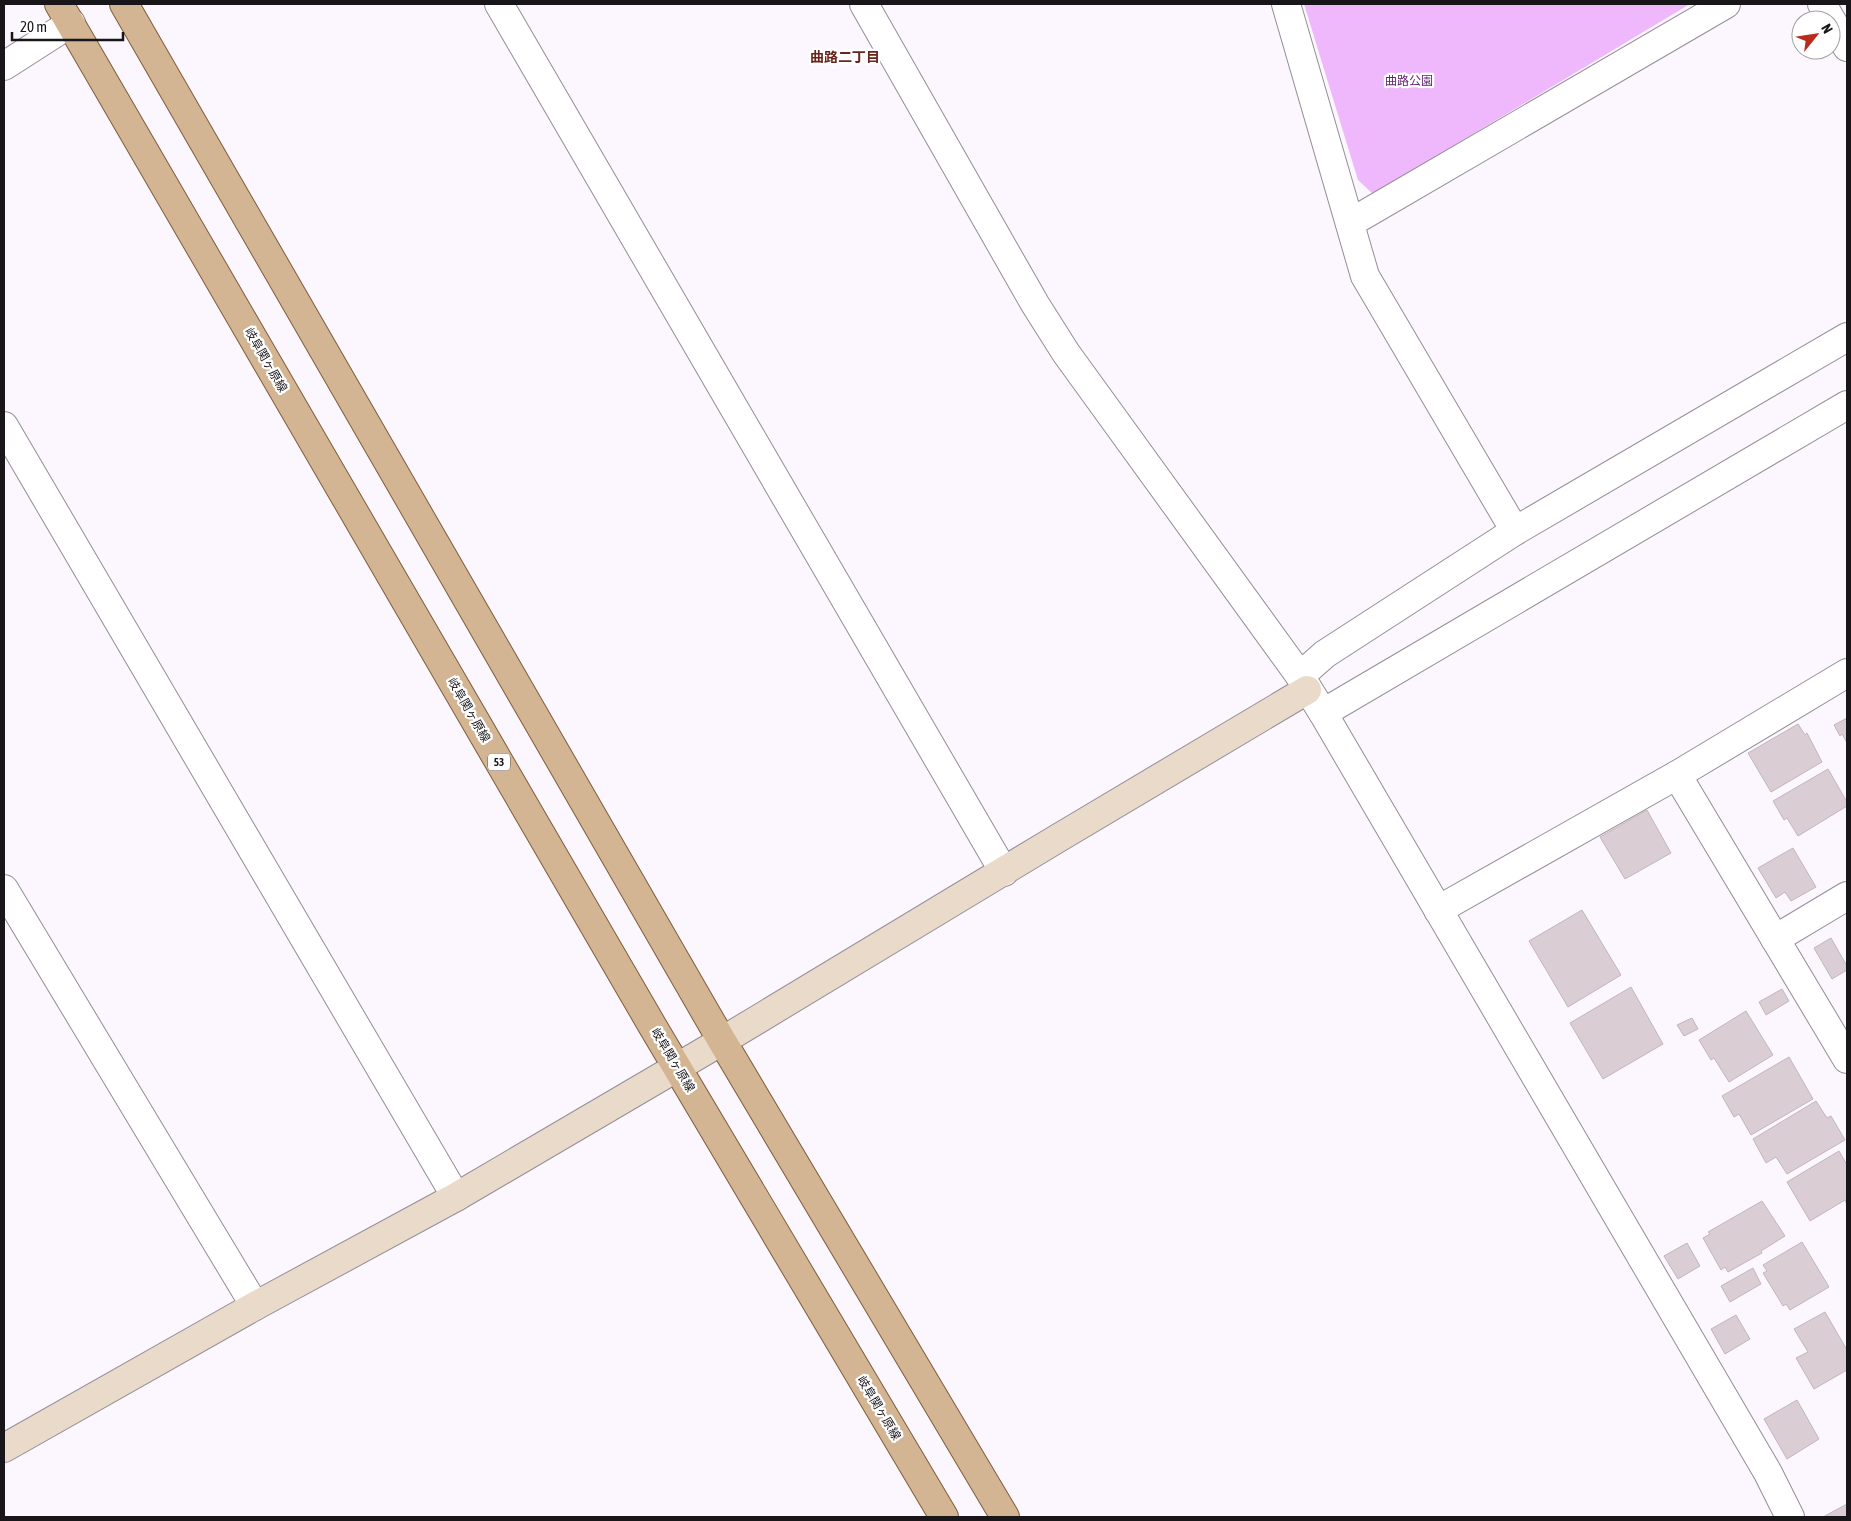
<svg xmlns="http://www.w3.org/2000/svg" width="1851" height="1521" font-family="'Asap Condensed','Noto Sans JP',sans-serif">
  <rect width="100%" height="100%" fill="#fcf6fe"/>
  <path fill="#efb8fc" d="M1304,4h386l-317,190 -15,-14z"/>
  <g fill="#dacdd3" stroke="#c2b6bc">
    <path d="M1847,718v25l-5,-9 -2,2 -6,-11z"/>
    <path d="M1798,724l7,11 2,-2 15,29 -51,30 -23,-39z"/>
    <path d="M1828,769l19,33v4l-49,30 -11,-18 -3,2 -11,-19z"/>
    <path d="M1647,810l24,43 -46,26 -25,-42z"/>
    <path d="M1793,848l23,39 -25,14 -6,-9 -9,6 -18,-30z"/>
    <path d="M1582,910l39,65 -53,32 -39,-66z"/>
    <path d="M1831,938l16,28v4l-15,9 -18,-31z"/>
    <path d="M1631,987l32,57 -60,35 -33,-56z"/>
    <path d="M1782,989l7,12 -23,14 -7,-13z"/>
    <path d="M1746,1011l27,44 -44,27 -15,-24 -3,2 -12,-20z"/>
    <path d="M1692,1018l6,11 -14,7 -7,-11z"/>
    <path d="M1789,1057l24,42 -62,36 -12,-21 -5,3 -12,-21z"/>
    <path d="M1816,1101l11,17 4,-2 14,24 -58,34 -11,-17 -10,6 -13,-24z"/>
    <path d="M1839,1151l8,14v40l-2,-5 -35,21 -23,-39z"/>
    <path d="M1762,1201l23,35 -24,15 1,2 -34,19 -3,-5 -4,3 -18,-32 7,-4 -2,-2z"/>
    <path d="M1802,1242l27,45 -39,23 -4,-6 -3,2 -20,-33 4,-2 -4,-6z"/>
    <path d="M1687,1243l13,23 -22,13 -14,-23z"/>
    <path d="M1753,1268l8,16 -31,18 -9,-16z"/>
    <path d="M1825,1312l22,38v20l-33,19 -18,-31 12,-6 -14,-23z"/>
    <path d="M1736,1315l14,24 -25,15 -14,-25z"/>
    <path d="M1797,1400l22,39 -32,20 -23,-40z"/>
    <path d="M1847,1504v13h-24z"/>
  </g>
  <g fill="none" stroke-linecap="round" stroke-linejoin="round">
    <defs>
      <g id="street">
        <path d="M499,4l505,868"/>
        <path d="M864,4l171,300 31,49 234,323 23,37 445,760 22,44"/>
        <path d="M1286,4l79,272 150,255"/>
        <path d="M1822,4l25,43"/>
        <path d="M4,66l67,-43"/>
        <path d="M1350,223l376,-219"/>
        <path d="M4,426l452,771"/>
        <path d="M1300,676l25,-22 190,-123 332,-194"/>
        <path d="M1323,713l524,-308"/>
        <path d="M1677,775l170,284"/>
        <path d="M4,889l251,417"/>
        <path d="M1438,910l239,-135 170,-102"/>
        <path d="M1775,939l72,-43"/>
      </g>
      <path id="secondary" d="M4,1448l251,-142 201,-109 266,-156 333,-201 252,-150"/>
      <g id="primary">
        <path d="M59,4l594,1023 291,490"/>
        <path d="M124,4l598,1037 283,476"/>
      </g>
    </defs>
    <use href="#street" stroke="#948d96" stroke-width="30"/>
    <use href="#secondary" stroke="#948d96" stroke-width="30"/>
    <use href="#primary" stroke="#7e5d3a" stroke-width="30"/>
    <use href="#street" stroke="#fff" stroke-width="28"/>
    <use href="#secondary" stroke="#e9dac9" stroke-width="28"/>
    <use href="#primary" stroke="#d3b593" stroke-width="28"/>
  </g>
  <g text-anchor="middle" stroke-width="4.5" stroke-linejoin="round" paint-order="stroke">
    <rect fill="#fff" stroke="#5e5c5f" stroke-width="1" x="488" y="753.5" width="22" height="17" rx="4"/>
    <g font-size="11" font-weight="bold" fill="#19161a">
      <text x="499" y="766">53</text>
    </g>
    <g font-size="12" fill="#632372" stroke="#fff">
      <text x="1409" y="85">曲路公園</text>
    </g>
    <g font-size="12" fill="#19161a" stroke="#fff">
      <text transform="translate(266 360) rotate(60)" y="4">岐阜関ヶ原線</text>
      <text transform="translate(469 710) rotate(60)" y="4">岐阜関ヶ原線</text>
      <text transform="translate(673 1060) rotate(59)" y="4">岐阜関ヶ原線</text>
      <text transform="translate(879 1408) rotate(59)" y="4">岐阜関ヶ原線</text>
    </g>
    <g font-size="14" font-weight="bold" fill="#69241b" stroke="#fff">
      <text x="845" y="62">曲路二丁目</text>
    </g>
  </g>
  <rect width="1851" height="1521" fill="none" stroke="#19161a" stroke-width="10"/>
  <g transform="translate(1816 35) rotate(60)"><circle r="24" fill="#ffffff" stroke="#a3a2a3"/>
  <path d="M0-4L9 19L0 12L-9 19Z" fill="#b82b1d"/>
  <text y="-8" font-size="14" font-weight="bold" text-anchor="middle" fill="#19161a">N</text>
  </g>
  <path d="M12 32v8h111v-8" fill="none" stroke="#19161a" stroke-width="2.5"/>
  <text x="20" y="32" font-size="15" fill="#19161a" stroke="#ffffff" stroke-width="4" paint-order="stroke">20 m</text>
</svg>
